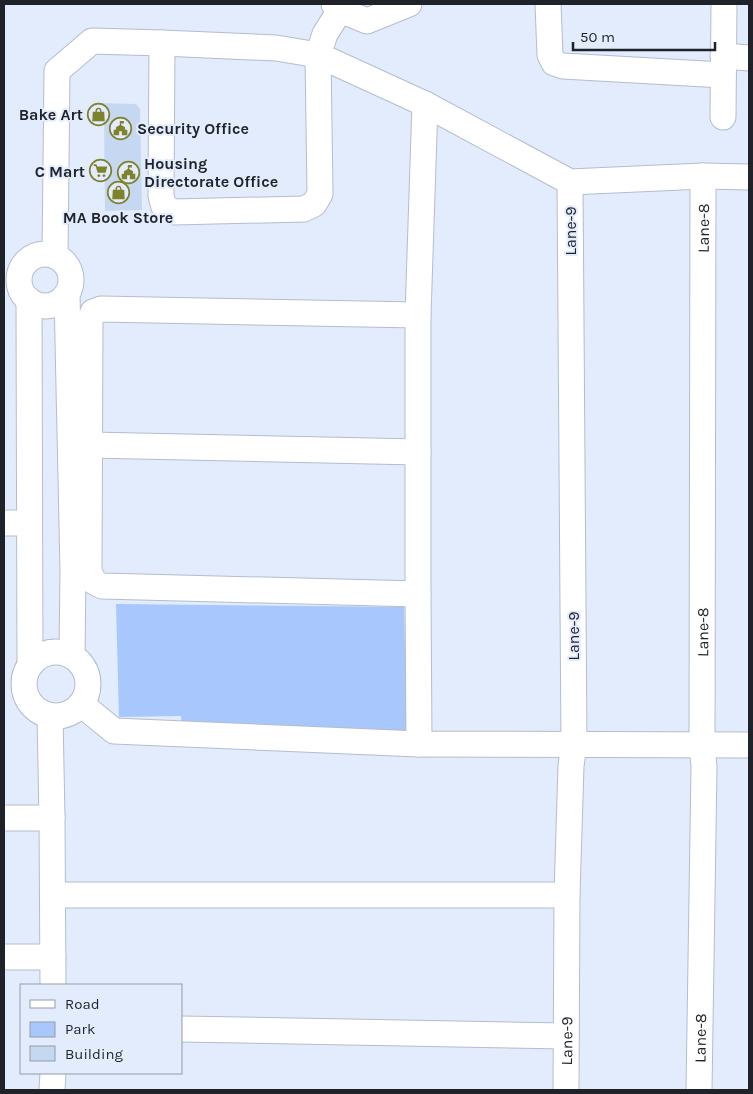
<svg xmlns="http://www.w3.org/2000/svg" width="753" height="1094" font-family="Karla,sans-serif">
  <rect width="100%" height="100%" fill="#e2ecfd"/>
  <path fill="#a8c7fd" d="M116,604l288,3 3,124 -225,-2 -1,-13 -62,1z"/>
  <path fill="#c6d7f2" d="M99,103l37,1 4,5 2,101 -37,1 -1,-101z"/>
  <g fill="none" stroke-linecap="round" stroke-linejoin="round">
    <defs>
      <g id="minor">
        <path d="M334,4l6,6 27,11 42,-17"/>
        <path d="M548,4l2,51 4,8 9,3 160,9"/>
        <path d="M162,43l-1,153 3,11 10,5 130,-3 10,-5 6,-10 -2,-139 7,-21 15,-24"/>
        <path d="M723,56l26,2"/>
        <path d="M723,117l1,-113"/>
        <circle cx="45" cy="280" r="26"/>
        <path d="M55,256l2,-185 35,-30 70,2 114,5 42,7 107,49 145,78 133,-6 46,1"/>
        <path d="M67,294l6,277 -1,85"/>
        <path d="M29,300l1,365"/>
        <path d="M90,445l328,7"/>
        <path d="M4,523h25"/>
        <path d="M418,594l-316,-8 -8,-4 -5,-11 1,-250 3,-9 8,-3 317,6"/>
        <circle cx="56" cy="684" r="32"/>
        <path d="M81,704l33,27 305,13 330,1"/>
        <path d="M50,716l2,102 1,167"/>
        <path d="M419,744l-1,-150v-279l7,-211"/>
        <path d="M4,818h48"/>
        <path d="M53,895h514"/>
        <path d="M4,957h49"/>
        <path d="M181,1029l385,7"/>
        <path d="M52,1090l1,-17"/>
        <path id="s1" d="M566,1090l1,-195 4,-129 3,-22 -4,-562"/>
        <path id="s2" d="M699,1090l5,-323 -2,-22 1,-569"/>
      </g>
    </defs>
    <use href="#minor" stroke="#b3bdcd" stroke-width="27"/>
    <use href="#minor" stroke="#fff" stroke-width="25"/>
  </g>
  <defs>
    <symbol id="shop-ring" viewBox="-11 -11 22 22"><circle r="9.5" fill="#e2ecfd" stroke="#7f822c" stroke-width="1.5"/><path d="M-5-2.5h2.3a2.7 3.5 0 0 1 5.4 0H5L5.5 6h-11ZM-1.5-2.5h3a1.5 2.3 0 0 0-3 0Z" fill="#7f822c"/></symbol>
    <symbol id="civic-ring" viewBox="-11 -11 22 22"><circle r="9.5" fill="#e2ecfd" stroke="#7f822c" stroke-width="1.5"/><path d="M-.6-6.5H3V-4.5H.6V-3L4-1V1h2V6H-6V1h2V-1L-.6-3ZM-1.2 2.5V6h2.4V2.5Z" fill="#7f822c"/></symbol>
    <symbol id="supermarket-ring" viewBox="-11 -11 22 22"><circle r="9.5" fill="#e2ecfd" stroke="#7f822c" stroke-width="1.5"/><path d="M-6-5.5h2.5l.6 2H6L4.5 2H-2.5L-4.4-4H-6ZM-1.5 3.2a1.3 1.3 0 1 0 .1 0ZM3 3.2a1.3 1.3 0 1 0 .1 0Z" fill="#7f822c"/></symbol>
  </defs>
  <g fill-rule="evenodd">
    <use href="#shop-ring" x="86" y="102" width="25" height="25"/>
    <use href="#civic-ring" x="108" y="116" width="25" height="25"/>
    <use href="#supermarket-ring" x="88" y="158" width="25" height="25"/>
    <use href="#civic-ring" x="116" y="160" width="25" height="25"/>
    <use href="#shop-ring" x="106" y="180" width="25" height="25"/>
  </g>
  <g text-anchor="middle" stroke-width="4" stroke-linejoin="round" paint-order="stroke">
    <g font-size="16" font-weight="bold" fill="#1f2229" stroke="#e2ecfd" text-anchor="end">
      <text x="83" y="120">Bake Art</text>
      <text x="137" y="134" text-anchor="start">Security Office</text>
      <text x="144" y="169" text-anchor="start">Housing<tspan x="144" dy="18">Directorate Office</tspan></text>
      <text x="85" y="177">C Mart</text>
      <text x="118" y="223" text-anchor="middle">MA Book Store</text>
    </g>
    <g font-size="16" fill="#1f2229" stroke="#e2ecfd">
      <text dy="6" stroke="none"><textPath href="#s2" startOffset="862">Lane-8</textPath></text>
      <text transform="translate(570 231) rotate(-90)" y="6">Lane-9</text>
      <text dy="6" stroke="none"><textPath href="#s2" startOffset="458">Lane-8</textPath></text>
      <text transform="translate(573 636) rotate(-90)" y="6">Lane-9</text>
      <text dy="6" stroke="none"><textPath href="#s2" startOffset="52">Lane-8</textPath></text>
      <text dy="6" stroke="none"><textPath href="#s1" startOffset="49">Lane-9</textPath></text>
    </g>
  </g>
  <rect width="753" height="1094" fill="none" stroke="#1f2229" stroke-width="10"/>
  <rect x="20" y="984" width="162" height="90" fill="#e2ecfd" stroke="#949ba8"/>
  <rect x="30" y="1000" width="25" height="8" fill="#ffffff" stroke="#949ba8"/>
  <text x="65" y="1009" font-size="15" fill="#1f2229">Road</text>
  <rect x="30" y="1022" width="25" height="15" fill="#a8c7fd" stroke="#949ba8"/>
  <text x="65" y="1034" font-size="15" fill="#1f2229">Park</text>
  <rect x="30" y="1046" width="25" height="15" fill="#c6d7f2" stroke="#949ba8"/>
  <text x="65" y="1059" font-size="15" fill="#1f2229">Building</text>
  <path d="M573 42v8h142v-8" fill="none" stroke="#1f2229" stroke-width="2.5"/>
  <text x="580" y="42" font-size="15" fill="#1f2229" stroke="#e2ecfd" stroke-width="4" paint-order="stroke">50 m</text>
</svg>
